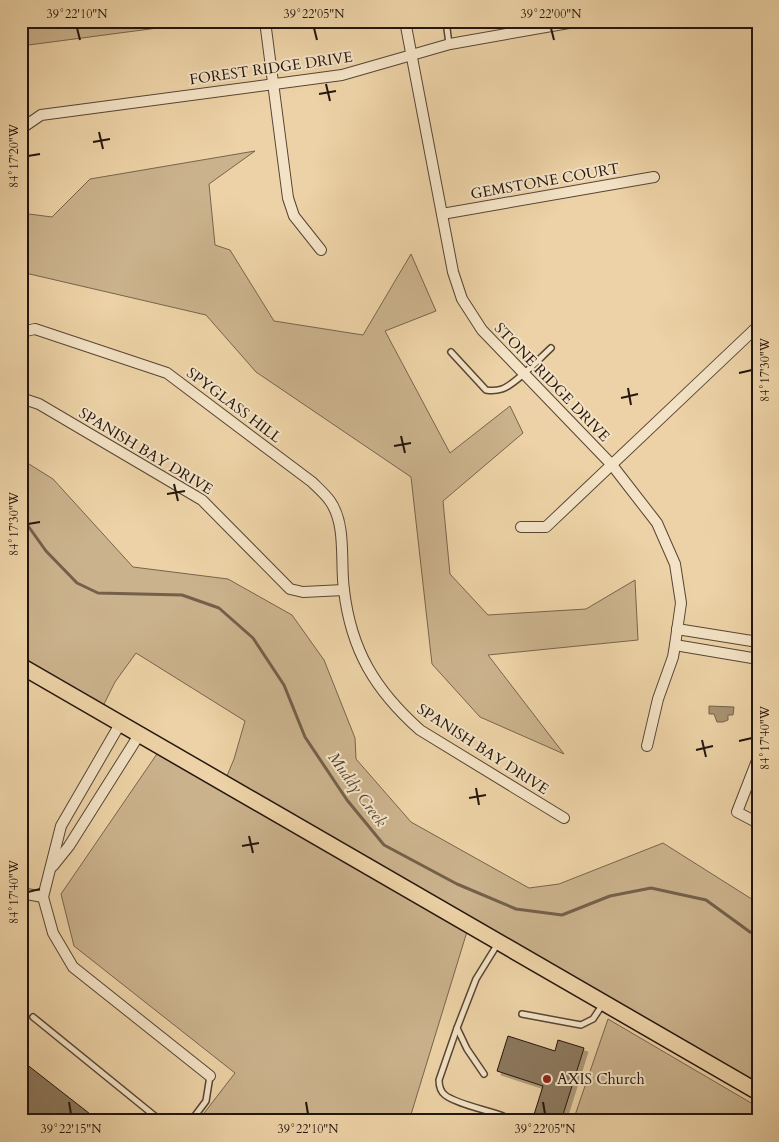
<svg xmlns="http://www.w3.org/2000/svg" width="779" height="1142" font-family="Cardo,serif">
  <defs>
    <filter id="shadow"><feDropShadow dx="4" dy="4" stdDeviation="0" flood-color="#0004"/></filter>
  </defs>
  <rect width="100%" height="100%" fill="#ecd2a6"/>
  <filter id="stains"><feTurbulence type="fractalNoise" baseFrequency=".004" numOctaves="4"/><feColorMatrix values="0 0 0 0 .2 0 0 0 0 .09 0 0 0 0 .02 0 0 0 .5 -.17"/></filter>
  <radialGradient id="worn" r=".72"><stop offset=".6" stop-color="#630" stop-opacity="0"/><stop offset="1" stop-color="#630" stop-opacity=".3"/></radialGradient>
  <g fill="#cab28c" stroke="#78644d">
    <path d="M21,21h167v3l-167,22z"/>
    <path d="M255,151l-46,33 6,61 15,5 44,71 89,14 48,-81 25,57 -51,20 65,122 60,-47 13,27 -80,68 7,73 38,41 98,-6 49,-29 3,60 -150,15 76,99 -84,-37 -48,-53 -21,-187 -155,-105 -50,-57 -185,-43v-59l31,4 38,-38z"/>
    <path d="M21,459l32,20 80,88 95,12 64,36 32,45 31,78 1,21 55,63 118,66 30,-4 104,-41 95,60v189l-289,-167 -60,196h-211l37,-48 -161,-127 -13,-52 100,-146 63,35 10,-24 11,-38 -109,-68 -21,29 -15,30 -79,-46z"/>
    <path d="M608,1019l150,88v14h-185z"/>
  </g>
  <path fill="#a89272" stroke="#74604a" d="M709,706l25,1 -1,8h-5v5l-5,2h-6l-3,-8h-5z"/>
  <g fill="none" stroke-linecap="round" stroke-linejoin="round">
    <path stroke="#74604a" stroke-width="3" d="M21,516l25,35 31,32 21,10 84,2 37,13 34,30 31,47 21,52 42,63 37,45 73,39 59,25 46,6 48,-19 41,-8 55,12 44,32 8,2"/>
  </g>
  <g fill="#8c785d" stroke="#25160e" filter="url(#shadow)">
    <path d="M508,1036l47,15 3,-11 26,8 -23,73h-29l11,-35 -46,-15z"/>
    <path d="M21,1060l78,61h-78z"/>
  </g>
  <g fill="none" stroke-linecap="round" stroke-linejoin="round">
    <defs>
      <g id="service">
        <path d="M446,21l3,23"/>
        <path d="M451,352l35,38c5,1 10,1 16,-1 14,-5 37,-30 49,-41"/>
        <path d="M522,1014l59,11 12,-6 10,-15"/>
        <path d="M33,1017l128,104"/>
        <path d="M457,1028l-18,52c0,6 1,11 6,15 11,9 43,15 58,21"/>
        <path d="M484,1074l-17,-25 -10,-21 19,-49 21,-34"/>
        <path d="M191,1121l15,-20 4,-25"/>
      </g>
      <g id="minor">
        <path d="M265,21l23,177 6,18 27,34"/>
        <path d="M405,21l48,251 9,27 20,31 130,135 45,58 18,41 6,39 -6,42 -2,12 -15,42 -11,47"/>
        <path d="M25,126l16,-11 301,-40 108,-31 130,-23"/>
        <path d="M442,214l212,-37"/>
        <path d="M21,332l14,-3 132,44 145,109c6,6 13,12 18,19 17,24 10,62 14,89 7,60 31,100 76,140l144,88"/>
        <path d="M21,398l18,6 163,96 88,89 13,3 41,-2"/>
        <path d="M521,527h25l212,-201"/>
        <path d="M677,629l81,13"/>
        <path d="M675,645l83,14"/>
        <path d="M120,724l-59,102 -18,71 10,36 20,34 137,109"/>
        <path d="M758,758l-21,54 21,11"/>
        <path d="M53,866l16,-20 70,-111"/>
        <path d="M21,893l22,4"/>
      </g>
      <path id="primary" d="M21,666l737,426"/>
    </defs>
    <use href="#service" stroke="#574534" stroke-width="8"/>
    <use href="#minor" stroke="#574534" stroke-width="12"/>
    <use href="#primary" stroke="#25160e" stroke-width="18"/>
    <use href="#service" stroke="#f3e2c5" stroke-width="5"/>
    <use href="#minor" stroke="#f3e2c5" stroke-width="10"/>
    <use href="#primary" stroke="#ecd2a6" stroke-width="15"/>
  </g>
  <path fill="none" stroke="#25160e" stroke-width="2" d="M77,28l3,12M314,28l3,12M551,28l3,12M326,84l4,17M319,94l17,-3M99,132l4,17M93,142l17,-3M28,156l12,-2M739,373l13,-3M628,388l3,17M621,398l17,-4M401,436l4,17M394,446l17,-3M174,484l4,17M167,494l18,-3M28,524l12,-2M702,740l4,17M739,741l13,-3M696,750l17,-4M476,788l3,17M469,798l17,-3M249,836l4,17M242,846l17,-3M28,892l12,-3M69,1102l2,12M306,1102l2,12M543,1102l2,12"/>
  <circle fill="#8f2418" stroke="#f3e2c5" stroke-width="2" cx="547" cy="1079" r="5"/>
  <g text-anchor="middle" stroke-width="4" stroke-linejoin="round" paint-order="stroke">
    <g font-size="15" fill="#25160e" stroke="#f3e2c5">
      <text transform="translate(271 68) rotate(-8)" y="5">FOREST RIDGE DRIVE</text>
      <text transform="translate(545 181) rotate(-10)" y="5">GEMSTONE COURT</text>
      <text transform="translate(552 382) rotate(46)" y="5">STONE RIDGE DRIVE</text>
      <text transform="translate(234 405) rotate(37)" y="5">SPYGLASS HILL</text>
      <text transform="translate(146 451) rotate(31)" y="5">SPANISH BAY DRIVE</text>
      <text transform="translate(483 749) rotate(33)" y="5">SPANISH BAY DRIVE</text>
    </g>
    <g font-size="15" fill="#25160e" stroke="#f3e2c5" text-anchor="start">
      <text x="557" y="1084">AXIS Church</text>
    </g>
    <g font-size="16" font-style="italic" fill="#594836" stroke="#f3e2c5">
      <text transform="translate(358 789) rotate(54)" y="6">Muddy Creek</text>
    </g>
  </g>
  <rect width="779" height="1142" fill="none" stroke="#ecd2a6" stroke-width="55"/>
  <rect x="28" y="28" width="724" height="1086" fill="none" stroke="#25160e" stroke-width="2"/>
  <g font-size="12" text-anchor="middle" fill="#25160e">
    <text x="77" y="18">39°22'10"N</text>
    <text x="314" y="18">39°22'05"N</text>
    <text x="551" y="18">39°22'00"N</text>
    <text transform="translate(14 156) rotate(-90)" y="4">84°17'20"W</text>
    <text transform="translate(765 370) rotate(-90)" y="4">84°17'30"W</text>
    <text transform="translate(14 524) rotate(-90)" y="4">84°17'30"W</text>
    <text transform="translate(765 738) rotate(-90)" y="4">84°17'40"W</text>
    <text transform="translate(14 892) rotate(-90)" y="4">84°17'40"W</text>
    <text x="71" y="1133">39°22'15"N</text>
    <text x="308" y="1133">39°22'10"N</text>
    <text x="545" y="1133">39°22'05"N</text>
  </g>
  <rect width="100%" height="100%" filter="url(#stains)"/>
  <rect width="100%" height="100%" fill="url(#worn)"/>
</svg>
